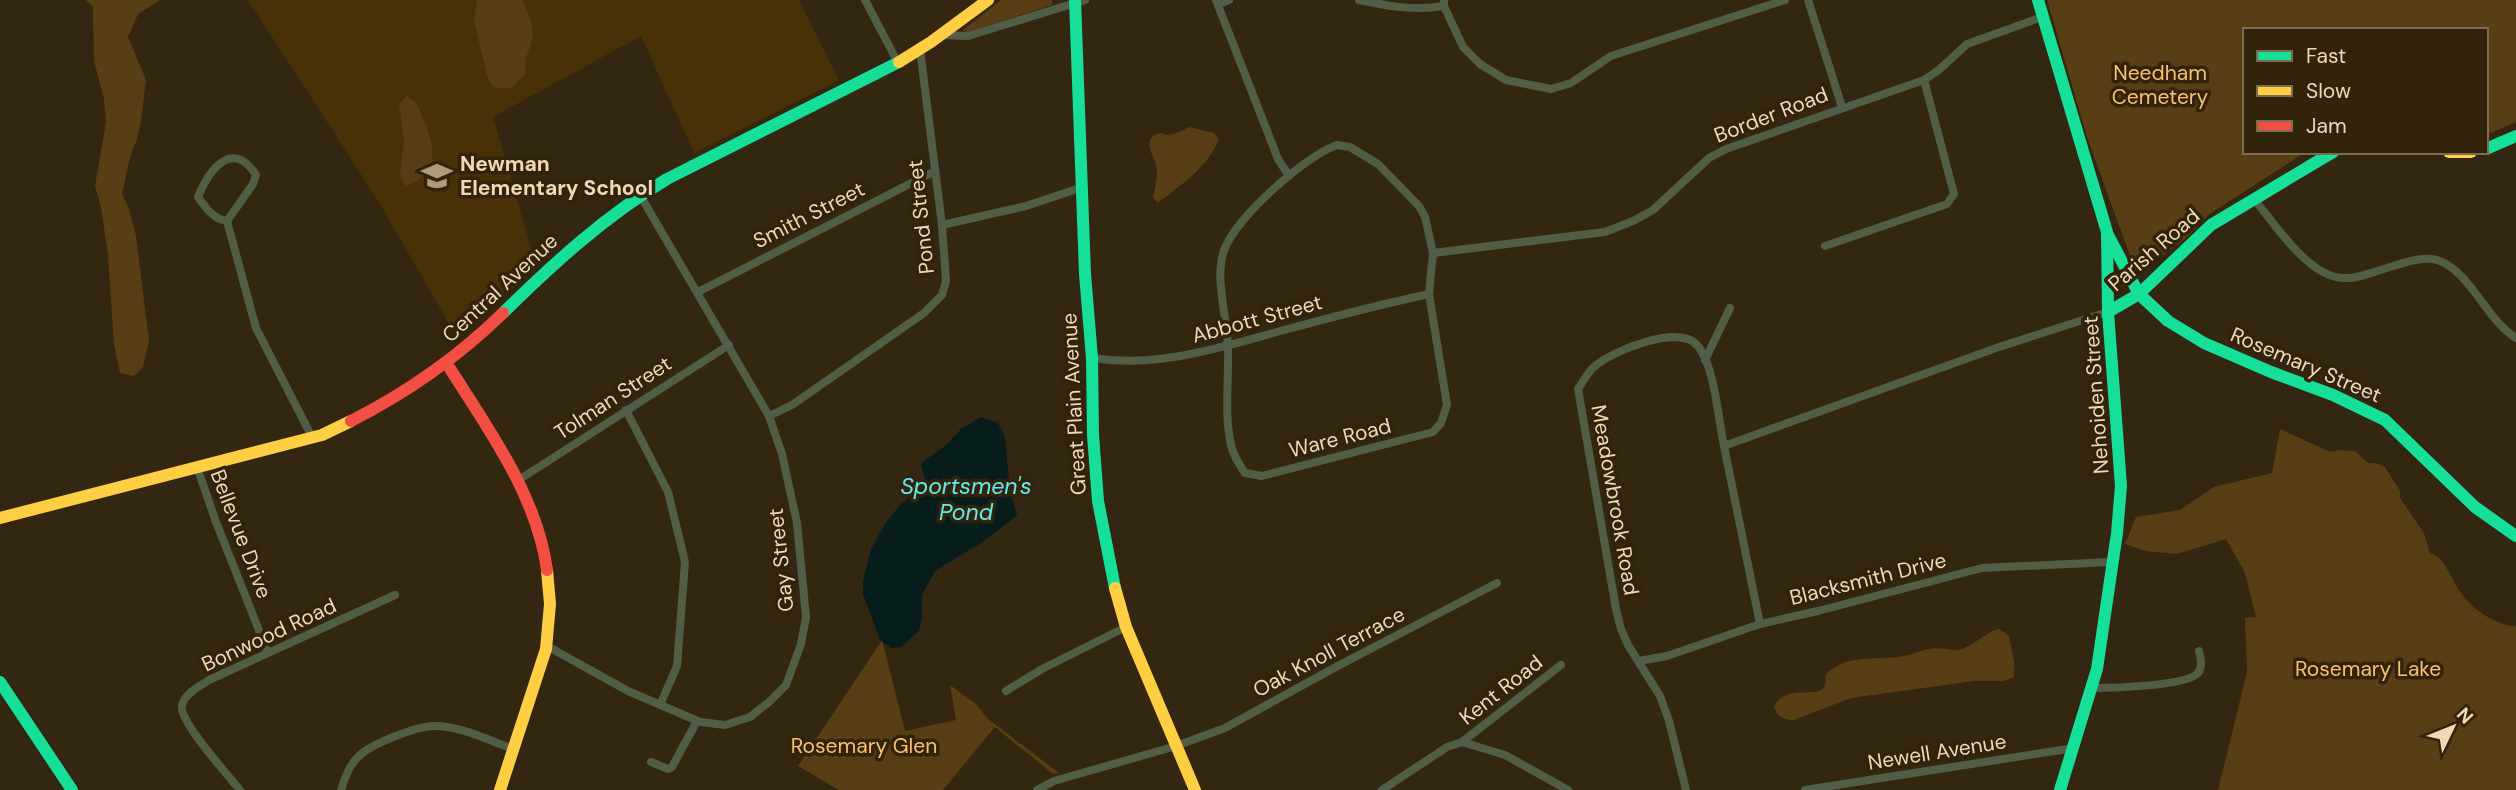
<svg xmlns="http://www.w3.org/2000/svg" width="2516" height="790" font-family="'DM Sans',sans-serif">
  <rect width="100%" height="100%" fill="#342711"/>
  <path fill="#493107" d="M248,0h551l40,80 -145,73 -53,-117 -148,81 43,148 -78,74 -81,-140z"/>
  <g fill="#573e14">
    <path d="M86,0h74l-22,14 -10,23 18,43 -5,41 -4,18 -7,18 -8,37 7,15 7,27 13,105 -6,26 -9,9 -14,-3 -6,-29 -6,-89 -7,-48 -6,-21 11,-64 -2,-23 -10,-38 -1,-54z"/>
    <path d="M477,0h45c6,13 13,25 10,40 -3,14 -9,17 -6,34l-15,14h-15l-5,-4 -4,-9 -13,-55z"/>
    <path d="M1001,0h51v5l-84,27 -6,-1z"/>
    <path d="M2047,0h469v122l-30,13v-105h-241v122h61l-95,61 -25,25 -49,37 -50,-138z"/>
    <path d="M407,96c10,4 12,13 16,22 11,28 19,53 -16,68l-5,-5 -2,-9 4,-31 -5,-37z"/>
    <path d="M1189,127l25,6 5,6c-11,28 -38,46 -61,64l-5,-5c2,-9 4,-20 4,-29 -1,-11 -17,-29 0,-35 5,-2 5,1 11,1 7,0 15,-5 21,-8z"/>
    <path d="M2280,429l50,23 11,-2 14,1 13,12h8l9,4 15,24v7l24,35 6,20c13,3 20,22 27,34 11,19 37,39 59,39v164h-298l29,-118 -2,-54 11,-1 -11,-44 -19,-34 -49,15 -31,-3 -21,-7 11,-27 44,-7 34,-23 58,-14z"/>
    <path d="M1999,629l10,7 5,25v16l-10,4h-30l-123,17 -57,22c-10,0 -16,-3 -20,-13 11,-25 45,-6 51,-22 1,-3 0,-7 1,-11 22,-20 46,-14 72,-17 11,-1 20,-6 31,-8 10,-2 18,1 27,1 16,-1 28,-18 43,-21z"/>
    <path d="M882,640l23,91 51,-11 -6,-35 26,19 12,15 71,54 -6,1 -58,-47 -52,63h-104l-41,-24z"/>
  </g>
  <path fill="#061d1b" d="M981,417l17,6 7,14 5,54 7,23 -3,4 -33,25 -46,28 -13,24v22l-3,14 -18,16 -10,1 -11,-8 -17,-46v-13l8,-32 15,-27 14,-17 23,-18 2,-7 -4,-17 24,-17 16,-17z"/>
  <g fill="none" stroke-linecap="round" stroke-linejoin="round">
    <g stroke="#525d47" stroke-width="8">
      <path d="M865,0l33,63"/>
      <path d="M1216,0l62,159 11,17"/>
      <path d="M1359,0c29,6 55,11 85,6"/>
      <path d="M1444,0v6l19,41 17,17 26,16 45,9 20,-6 40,-27 174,-56"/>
      <path d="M1808,0l34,107"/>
      <path d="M1219,4l10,-4"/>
      <path d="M941,35l27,1 117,-36"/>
      <path d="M1337,145l13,2 28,17 41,42 6,11 8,36 -4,41 18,111 -6,18 -8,9 -171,44 -17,-3c-6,-9 -12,-18 -14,-28 -7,-31 -2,-65 -3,-96 0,-30 -15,-73 -3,-101 13,-32 80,-92 112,-103z"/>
      <path d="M2254,199c20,24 55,79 90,79 15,1 31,-7 46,-11 14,-4 32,-11 47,-7 33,10 49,60 79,78"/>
      <path d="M227,221l26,-37 3,-9c-24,-37 -47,-5 -58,22 8,11 15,22 29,24l29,107 56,109"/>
      <path d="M942,225l84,-19 57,-19"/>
      <path d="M1825,246l122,-42 7,-10 -30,-114"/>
      <path d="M1433,253l172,-21 28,-11 20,-11 56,-52 17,-9 198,-69 16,-11 27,-25 75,-27"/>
      <path d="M698,292l237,-121"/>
      <path d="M1092,358c64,10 123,-9 185,-26 51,-14 101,-27 152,-38"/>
      <path d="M1705,360l25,-52"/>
      <path d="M626,410l42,82 17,70 -8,104 -17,39"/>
      <path d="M769,416l23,-11 132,-92 18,-18 4,-14 -4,-56 -22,-176"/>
      <path d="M1724,446l36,178"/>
      <path d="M197,467l19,55 52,131"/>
      <path d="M517,481l212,-136"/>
      <path d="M547,646l81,45 72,31 25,3 25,-8 19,-15 17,-17 15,-41 5,-27 -9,-94 -15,-69 -13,-38 -129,-221"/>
      <path d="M1639,661l28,-5 93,-32 58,-13 164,-43 129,-6"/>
      <path d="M2093,688c19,0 94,-2 105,-15 5,-6 3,-15 1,-22"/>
      <path d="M1006,691l36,-22 84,-42"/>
      <path d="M1462,742l99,-77"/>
      <path d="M651,762l17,7 4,-2 25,-46"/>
      <path d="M240,790c-11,-14 -62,-69 -58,-85 3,-12 18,-19 27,-25l186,-85"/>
      <path d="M341,790c4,-12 8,-25 18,-34 12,-12 58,-30 75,-30 27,0 54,14 79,23"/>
      <path d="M1037,790l17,-9 122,-35 49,-18 109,-60 163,-85"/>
      <path d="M1382,790l65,-43 15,-5 43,13 63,35"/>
      <path d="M1686,790l-17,-69 -9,-25 -32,-51 -7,-16 -5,-20 -38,-220c5,-7 9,-16 16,-22 17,-16 86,-44 104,-21 17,22 20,72 26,100l275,-99 109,-35"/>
      <path d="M1805,790l269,-42"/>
    </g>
    <g stroke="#16e098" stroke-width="12">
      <path d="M1075,0l10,274 7,84 1,77 5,66 17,87"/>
      <path d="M2038,0l69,232 1,80 13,174 -4,47 -20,136 -37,121"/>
      <path d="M2486,149l30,-13"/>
      <path d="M2108,235l31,59 29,27 36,22 67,29 62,23 52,25 90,87 41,29"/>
      <path d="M2108,312l31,-18 72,-69 122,-73"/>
      <path d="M503,313c51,-50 102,-97 164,-134l232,-117"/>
      <path d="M0,682l72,108"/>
    </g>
    <g stroke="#ffcf43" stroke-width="12">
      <path d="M899,62l32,-20 57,-42"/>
      <path d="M2449,152h22"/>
      <path d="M0,518l322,-83 29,-14"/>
      <path d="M1115,588l11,39 69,163"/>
      <path d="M500,790l46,-141 4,-45 -3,-34"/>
    </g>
    <g stroke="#f24e42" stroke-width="12">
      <path d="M447,364c40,63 90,131 100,206"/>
      <path d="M351,421c57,-29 106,-63 152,-108"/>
    </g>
  </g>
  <defs>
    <symbol id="school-bare" viewBox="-9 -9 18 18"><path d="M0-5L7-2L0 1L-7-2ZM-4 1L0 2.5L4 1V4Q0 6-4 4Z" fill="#ae9a7d" stroke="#32230d" stroke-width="2.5" paint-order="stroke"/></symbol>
  </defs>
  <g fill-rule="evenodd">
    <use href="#school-bare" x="415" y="154" width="44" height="44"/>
  </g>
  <g text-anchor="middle" stroke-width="7" stroke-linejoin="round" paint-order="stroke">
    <g font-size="21" fill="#f7c16f" stroke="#32230d">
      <text x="2160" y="80">Needham<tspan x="2160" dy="24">Cemetery</tspan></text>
      <text x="2368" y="676">Rosemary Lake</text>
      <text x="864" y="753">Rosemary Glen</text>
    </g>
    <g font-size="21" fill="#f0d8b7" stroke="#32230d">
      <text transform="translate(1771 115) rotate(-21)" y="7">Border Road</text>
      <text transform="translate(809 215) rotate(-27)" y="7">Smith Street</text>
      <text transform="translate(921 217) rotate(-96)" y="7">Pond Street</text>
      <text transform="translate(2154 250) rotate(-41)" y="7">Parish Road</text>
      <text transform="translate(500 288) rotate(-43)" y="7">Central Avenue</text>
      <text transform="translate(1257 319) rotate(-15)" y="7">Abbott Street</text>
      <text transform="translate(2306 365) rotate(23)" y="7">Rosemary Street</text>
      <text transform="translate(2096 395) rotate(-94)" y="7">Nehoiden Street</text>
      <text transform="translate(613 398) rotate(-33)" y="7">Tolman Street</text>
      <text transform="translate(1074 404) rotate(-93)" y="7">Great Plain Avenue</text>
      <text transform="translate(1340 438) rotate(-14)" y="7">Ware Road</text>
      <text transform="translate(1615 500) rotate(80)" y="7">Meadowbrook Road</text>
      <text transform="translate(241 534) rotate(69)" y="7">Bellevue Drive</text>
      <text transform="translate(781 560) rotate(-96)" y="7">Gay Street</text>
      <text transform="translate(1868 579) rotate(-14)" y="7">Blacksmith Drive</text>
      <text transform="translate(269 635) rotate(-25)" y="7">Bonwood Road</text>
      <text transform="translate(1329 652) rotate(-28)" y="7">Oak Knoll Terrace</text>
      <text transform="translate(1501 690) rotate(-38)" y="7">Kent Road</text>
      <text transform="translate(1937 752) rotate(-9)" y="7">Newell Avenue</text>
    </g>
    <g font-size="21" font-weight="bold" fill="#f0d8b7" stroke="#32230d" text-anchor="start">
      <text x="460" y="171">Newman<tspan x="460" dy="24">Elementary School</tspan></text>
    </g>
    <g font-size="23" font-style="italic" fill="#62eaeb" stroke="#32230d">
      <text x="966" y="494">Sportsmen's<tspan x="966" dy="26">Pond</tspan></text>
    </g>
  </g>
  <rect x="2243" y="28" width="245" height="126" fill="#32230d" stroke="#7e6b51" stroke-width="2"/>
  <rect x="2257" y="51" width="35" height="10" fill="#16e098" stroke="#7e6b51" stroke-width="2"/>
  <text x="2306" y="63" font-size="21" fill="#f0d8b7">Fast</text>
  <rect x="2257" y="86" width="35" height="10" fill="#ffcf43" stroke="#7e6b51" stroke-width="2"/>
  <text x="2306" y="98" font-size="21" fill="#f0d8b7">Slow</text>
  <rect x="2257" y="121" width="35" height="10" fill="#f24e42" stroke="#7e6b51" stroke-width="2"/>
  <text x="2306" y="133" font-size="21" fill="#f0d8b7">Jam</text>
  <g transform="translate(2453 727) rotate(47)" stroke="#32230d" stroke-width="5" paint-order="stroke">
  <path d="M0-5L12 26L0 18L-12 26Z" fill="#f0d8b7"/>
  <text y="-10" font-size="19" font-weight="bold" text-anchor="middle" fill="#f0d8b7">N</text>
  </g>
</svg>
